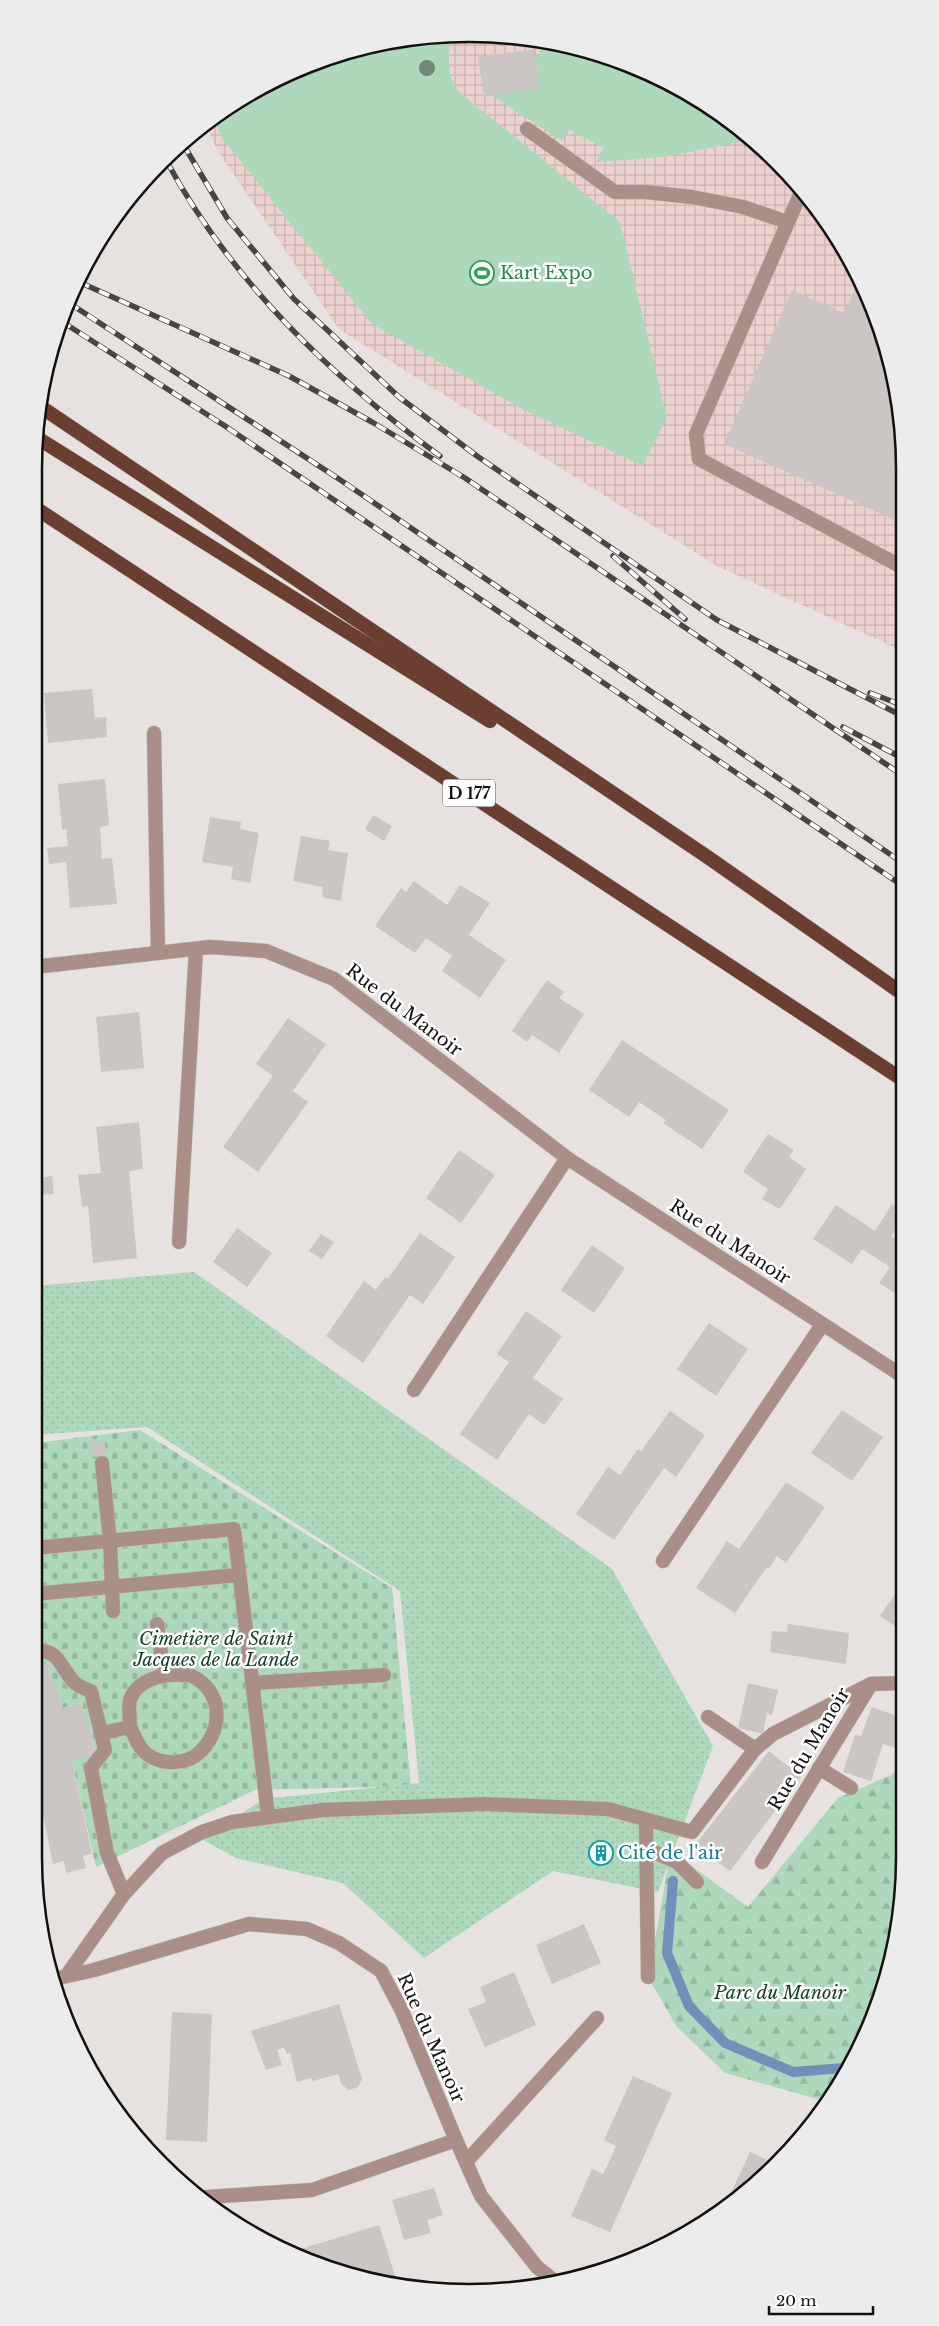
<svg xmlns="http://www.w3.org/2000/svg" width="939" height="2326" font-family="'Libre Baskerville',serif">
  <defs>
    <pattern id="industrial-grid" width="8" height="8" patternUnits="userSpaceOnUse" patternTransform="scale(1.25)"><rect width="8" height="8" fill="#ecd2ce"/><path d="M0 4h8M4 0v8" fill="none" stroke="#cab3b0"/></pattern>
    <pattern id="forest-firs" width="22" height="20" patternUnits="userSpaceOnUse" patternTransform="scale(1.25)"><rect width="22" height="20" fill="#aed8bb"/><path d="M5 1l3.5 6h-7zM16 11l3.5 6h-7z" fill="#95b8a0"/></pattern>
    <pattern id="cemetery-stones" width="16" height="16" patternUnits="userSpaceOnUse" patternTransform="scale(1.25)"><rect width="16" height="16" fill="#aed8bb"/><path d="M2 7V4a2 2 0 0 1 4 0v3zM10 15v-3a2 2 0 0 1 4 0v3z" fill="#95b8a0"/></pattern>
    <pattern id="park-dots" width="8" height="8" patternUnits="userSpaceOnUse" patternTransform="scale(1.25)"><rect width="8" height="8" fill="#aed8bb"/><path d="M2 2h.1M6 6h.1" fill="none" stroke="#95b8a0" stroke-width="1.8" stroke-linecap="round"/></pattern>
  </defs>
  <rect width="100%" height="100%" fill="#e7e2df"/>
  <path fill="url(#industrial-grid)" d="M441,35l85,2 83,20 102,50 86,75 63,95 41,135 1,239 -185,-85 -378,-237 -122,-179 -12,-27 72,-44 79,-30z"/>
  <g fill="#aed8bb">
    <path d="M441,35h11c-4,19 -6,39 6,56l162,131 47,195 -24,49 -119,-56 -152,-86 -151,-187 -7,-19 63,-39 79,-30z"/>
    <path d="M538,40l71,17 102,50 38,33 -85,17 -68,5 7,-14 -33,-18 -8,11 -71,-46 48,-7 -4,-32 5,-2z"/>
  </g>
  <path fill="url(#forest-firs)" d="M905,1761v95l-23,140 -55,104h-6l-96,-27 -48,-46 -29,-50 23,-126 77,56 90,-109 53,-23z"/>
  <path fill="url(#cemetery-stones)" d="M140,1430l252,158 19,198 -156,4 -159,77 -24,-107 24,-5 -7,-32h-3l-4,-20 -20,5 -4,-18h-4l-6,-27 -14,3v-223z"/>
  <path fill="url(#park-dots)" d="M194,1272l418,297 101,177 -55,146 -105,-21 -129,87 -81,-75 -107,-25 -33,-18 60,-41 156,-16 -19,-192 -253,-164 -113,8v-149z"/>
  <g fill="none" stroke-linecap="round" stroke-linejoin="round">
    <path stroke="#708fba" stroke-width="10" d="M673,1881l-6,72 22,53 36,37 68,29 51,-4"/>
  </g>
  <g fill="#cbc6c3">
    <path d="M534,49l5,39 -55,9 -6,-40z"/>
    <path d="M860,276l41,136 1,111 -178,-79 68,-154 52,23z"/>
    <path d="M92,689l3,29 11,-1 1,20 -59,6 -4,-50z"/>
    <path d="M105,779l4,46 -9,2 2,32 10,-1 5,46 -47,4 -4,-46 -17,2 -2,-16 21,-2 -2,-17 -4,1 -4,-46z"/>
    <path d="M373,815l19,11 -8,15 -19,-12z"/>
    <path d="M210,817l31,5 -1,7 19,4 -9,50 -19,-4 2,-12 -31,-5z"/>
    <path d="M301,836l29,5 -2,9 20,3 -7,48 -19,-4 1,-10 -30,-6z"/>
    <path d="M414,881l33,24 13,-20 30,18 -21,32 37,25 -26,38 -38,-27 10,-15 -14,-10 -12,-8 -11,15 -40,-27 26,-38 5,4z"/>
    <path d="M547,980l17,12 -5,6 25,16 -25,39 -27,-18 -5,7 -15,-11z"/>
    <path d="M139,1012l5,56 -43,4 -5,-55z"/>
    <path d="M288,1018l38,26 -33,47 15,11 -50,70 -35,-25 50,-71 -17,-12z"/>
    <path d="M622,1040l107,70 -27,39 -39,-26 3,-3 -27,-18 -10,15 -40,-27z"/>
    <path d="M139,1122l4,47 -14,2 8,87 -44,5 -5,-57 -6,1 -4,-32 23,-2 -5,-46z"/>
    <path d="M768,1134l26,16 -5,7 17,12 -26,40 -18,-10 6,-10 -25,-17z"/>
    <path d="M459,1150l36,25 -34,48 -35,-25z"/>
    <path d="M52,1176l2,18 -20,1v-16z"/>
    <path d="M892,1204l12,7v6l-13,19 13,8 -2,5 2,1v49l-25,-16 11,-16 -28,-18 -10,15 -39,-25 23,-34 39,26z"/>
    <path d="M237,1228l35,25 -25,34 -34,-25z"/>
    <path d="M420,1233l35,24 -32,47 -13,-9 -47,68 -37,-27 38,-55 12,9 9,-13 3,2z"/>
    <path d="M321,1234l13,8 -12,17 -13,-8z"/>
    <path d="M592,1245l33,23 -31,45 -33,-23z"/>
    <path d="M526,1311l36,25 -29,42 30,21 -19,26 -15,-11 -32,46 -37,-26 49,-72 -12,-8z"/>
    <path d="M709,1323l39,26 -32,47 -39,-27z"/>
    <path d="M842,1410l41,27 -31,44 -41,-28z"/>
    <path d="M670,1411l35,24 -29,42 -12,-9 -50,72 -38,-26 32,-47 12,8 18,-26 3,2z"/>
    <path d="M91,1441h14l1,15 -13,1z"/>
    <path d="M786,1482l39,25 -39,56 -9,-7 -8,13 -2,-2 -32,46 -39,-25 31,-47 12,8z"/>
    <path d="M905,1580v53l-25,-17z"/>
    <path d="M788,1624l61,9 -3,31 -76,-12 2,-21 15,1z"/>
    <path d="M48,1663l6,27h4l4,18 20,-5 4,20h3l7,32 -24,5 20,94 -9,2 3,12 -20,5 -2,-12 -11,3 -19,-93v-105z"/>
    <path d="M748,1683l30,7 -6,25 -5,-2 -4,21 -25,-6z"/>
    <path d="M872,1707l33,12v23l-3,8 -19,-6 -12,37 -28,-9 12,-37 6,1z"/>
    <path d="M769,1751l32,25 -71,95 -35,-26z"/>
    <path d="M593,1845l18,2 -3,15 -18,-2z"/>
    <path d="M584,1924l17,39 -49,21 -16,-39z"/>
    <path d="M514,1972l22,53 -51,22 -17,-38 18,-7 -6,-15z"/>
    <path d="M339,2004l23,75 -4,8 -9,3 -7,-5 -4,-11 -25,7 -2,-3 -14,4 -7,-29 -3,1 -3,-6 -7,2 5,15 -16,5 -15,-39z"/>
    <path d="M172,2012l40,2 -5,128 -41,-2z"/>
    <path d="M633,2076l39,17 -62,139 -39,-16 21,-47 11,5 7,-14 6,-14 -12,-6z"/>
    <path d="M750,2152l22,10 -47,44z"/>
    <path d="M434,2188l9,27 -16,5 4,13 -27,7 -12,-40z"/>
    <path d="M379,2225l19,60 -68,-16 -39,-17z"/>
  </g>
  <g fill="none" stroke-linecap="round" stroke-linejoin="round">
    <defs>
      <g id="service">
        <path d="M527,129l88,63h31l46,5 51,10 44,15"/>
        <path d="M802,190l-106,244 3,25 203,108"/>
        <path d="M102,1463l8,78 3,70"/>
        <path d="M34,1548l200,-19 34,286"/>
        <path d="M34,1594l204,-19"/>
        <path d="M157,1624l7,50"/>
        <path d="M34,1652c27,-5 26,18 42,32 4,3 10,5 15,7l14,59 -14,18 16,85 17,41"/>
        <path d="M252,1683l132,-8"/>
        <path d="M708,1717l47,32"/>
        <path d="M102,1733l28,-6c0,-7 -2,-19 0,-27 7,-21 33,-26 51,-25 4,0 9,0 11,1 31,16 31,51 10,74 -15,17 -48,16 -61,-2 -5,-6 -7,-14 -11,-21"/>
        <path d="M819,1768l32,20"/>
        <path d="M646,1820l2,157"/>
        <path d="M647,1849l30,13 20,20"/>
        <path d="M67,1975l57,-81 38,-41 40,-21 30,-10 91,-12 161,-6 124,5 84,23 63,-83 18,-15 98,-50"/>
      </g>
      <g id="minor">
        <path d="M154,733l4,220"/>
        <path d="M34,967l176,-20 56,4 68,28 233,179 337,219"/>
        <path d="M179,1242l17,-293"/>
        <path d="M414,1390l153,-232"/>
        <path d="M663,1561l159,-236"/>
        <path d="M762,1862l109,-178 34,-1"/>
        <path d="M54,1979l40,-9 155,-46 58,5 32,14 42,28 21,40 54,129 25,56 56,71 20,16"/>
        <path d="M466,2162l131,-144"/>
        <path d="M207,2197l105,-7 144,-50"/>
      </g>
      <g id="trunk">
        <path d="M44,409l665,449 194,136"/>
        <path d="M39,439l451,282"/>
        <path d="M34,507l869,573"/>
      </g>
    </defs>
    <use href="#service" stroke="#c1bcba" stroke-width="15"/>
    <use href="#minor" stroke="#c1bcba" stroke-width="15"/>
    <use href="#trunk" stroke="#c1bcba" stroke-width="15"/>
    <use href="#service" stroke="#a98f88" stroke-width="14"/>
    <use href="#minor" stroke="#a98f88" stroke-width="14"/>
    <use href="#trunk" stroke="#6c3e31" stroke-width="14"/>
    <defs>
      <g id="rail">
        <path d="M183,144l44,74 67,81 105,98 78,59 240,164 185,96"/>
        <path d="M166,160c65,121 164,216 274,296"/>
        <path d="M79,282l210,94 83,46 93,56 437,297"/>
        <path d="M69,303l270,176 564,384"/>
        <path d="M61,321l164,105 678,460"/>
        <path d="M613,556l72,63"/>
        <path d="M870,693l32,12"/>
        <path d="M843,727l59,31"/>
      </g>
    </defs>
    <use href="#rail" stroke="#484644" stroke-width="5.5"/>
    <use href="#rail" stroke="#fff" stroke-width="4" stroke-dasharray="11" stroke-linecap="butt"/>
  </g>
  <circle fill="#738779" cx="427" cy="68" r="8"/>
  <defs>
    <symbol id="stadium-ring" viewBox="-11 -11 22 22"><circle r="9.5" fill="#fff" stroke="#2e9e5b" stroke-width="1.5"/><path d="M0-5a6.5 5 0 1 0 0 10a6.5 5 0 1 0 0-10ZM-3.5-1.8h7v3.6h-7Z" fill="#2e9e5b"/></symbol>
    <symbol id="building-ring" viewBox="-11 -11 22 22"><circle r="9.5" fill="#fff" stroke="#0f9aa8" stroke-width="1.5"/><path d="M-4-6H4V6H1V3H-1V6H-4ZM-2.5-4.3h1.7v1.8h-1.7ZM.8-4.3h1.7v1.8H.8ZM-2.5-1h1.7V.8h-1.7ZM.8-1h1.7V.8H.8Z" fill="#0f9aa8"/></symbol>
  </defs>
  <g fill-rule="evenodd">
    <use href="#stadium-ring" x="468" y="259" width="28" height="28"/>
    <use href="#building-ring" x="587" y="1839" width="28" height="28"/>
  </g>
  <g text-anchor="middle" stroke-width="5" stroke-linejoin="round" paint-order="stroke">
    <rect fill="#fff" stroke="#5a5858" stroke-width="1" x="443" y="779.5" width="52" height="27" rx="4"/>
    <g font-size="16" font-weight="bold" fill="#131110">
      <text x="469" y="799">D 177</text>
    </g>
    <g font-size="18" fill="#27864d" stroke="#fff" text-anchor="start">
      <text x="500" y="279">Kart Expo</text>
    </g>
    <g font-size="18" fill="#131110" stroke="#fff">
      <text transform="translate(404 1010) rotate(37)" y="6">Rue du Manoir</text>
      <text transform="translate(730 1242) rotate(33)" y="6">Rue du Manoir</text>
      <text transform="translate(809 1749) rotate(-59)" y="6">Rue du Manoir</text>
      <text transform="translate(431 2038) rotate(66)" y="6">Rue du Manoir</text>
    </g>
    <g font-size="18" font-style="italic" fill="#143d25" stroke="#fff">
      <text x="216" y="1645">Cimetière de Saint<tspan x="216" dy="21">Jacques de la Lande</tspan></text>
      <text x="780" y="1999">Parc du Manoir</text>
    </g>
    <g font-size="18" fill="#0d838f" stroke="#fff" text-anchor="start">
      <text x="618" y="1859">Cité de l'air</text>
    </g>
  </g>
  <path d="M0 0H939V2326H0ZM469 42H469A427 427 0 0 1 896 469V1857A427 427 0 0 1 469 2284H469A427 427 0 0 1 42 1857V469A427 427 0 0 1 469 42Z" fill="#ececec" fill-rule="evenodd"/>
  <path fill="none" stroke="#131110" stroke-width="2.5" d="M469 42H469A427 427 0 0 1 896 469V1857A427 427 0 0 1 469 2284H469A427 427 0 0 1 42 1857V469A427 427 0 0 1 469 42Z"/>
  <path d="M769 2306v8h104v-8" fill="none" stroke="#131110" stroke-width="2.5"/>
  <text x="776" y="2306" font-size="15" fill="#131110" stroke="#ffffff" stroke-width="4" paint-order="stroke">20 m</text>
</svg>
